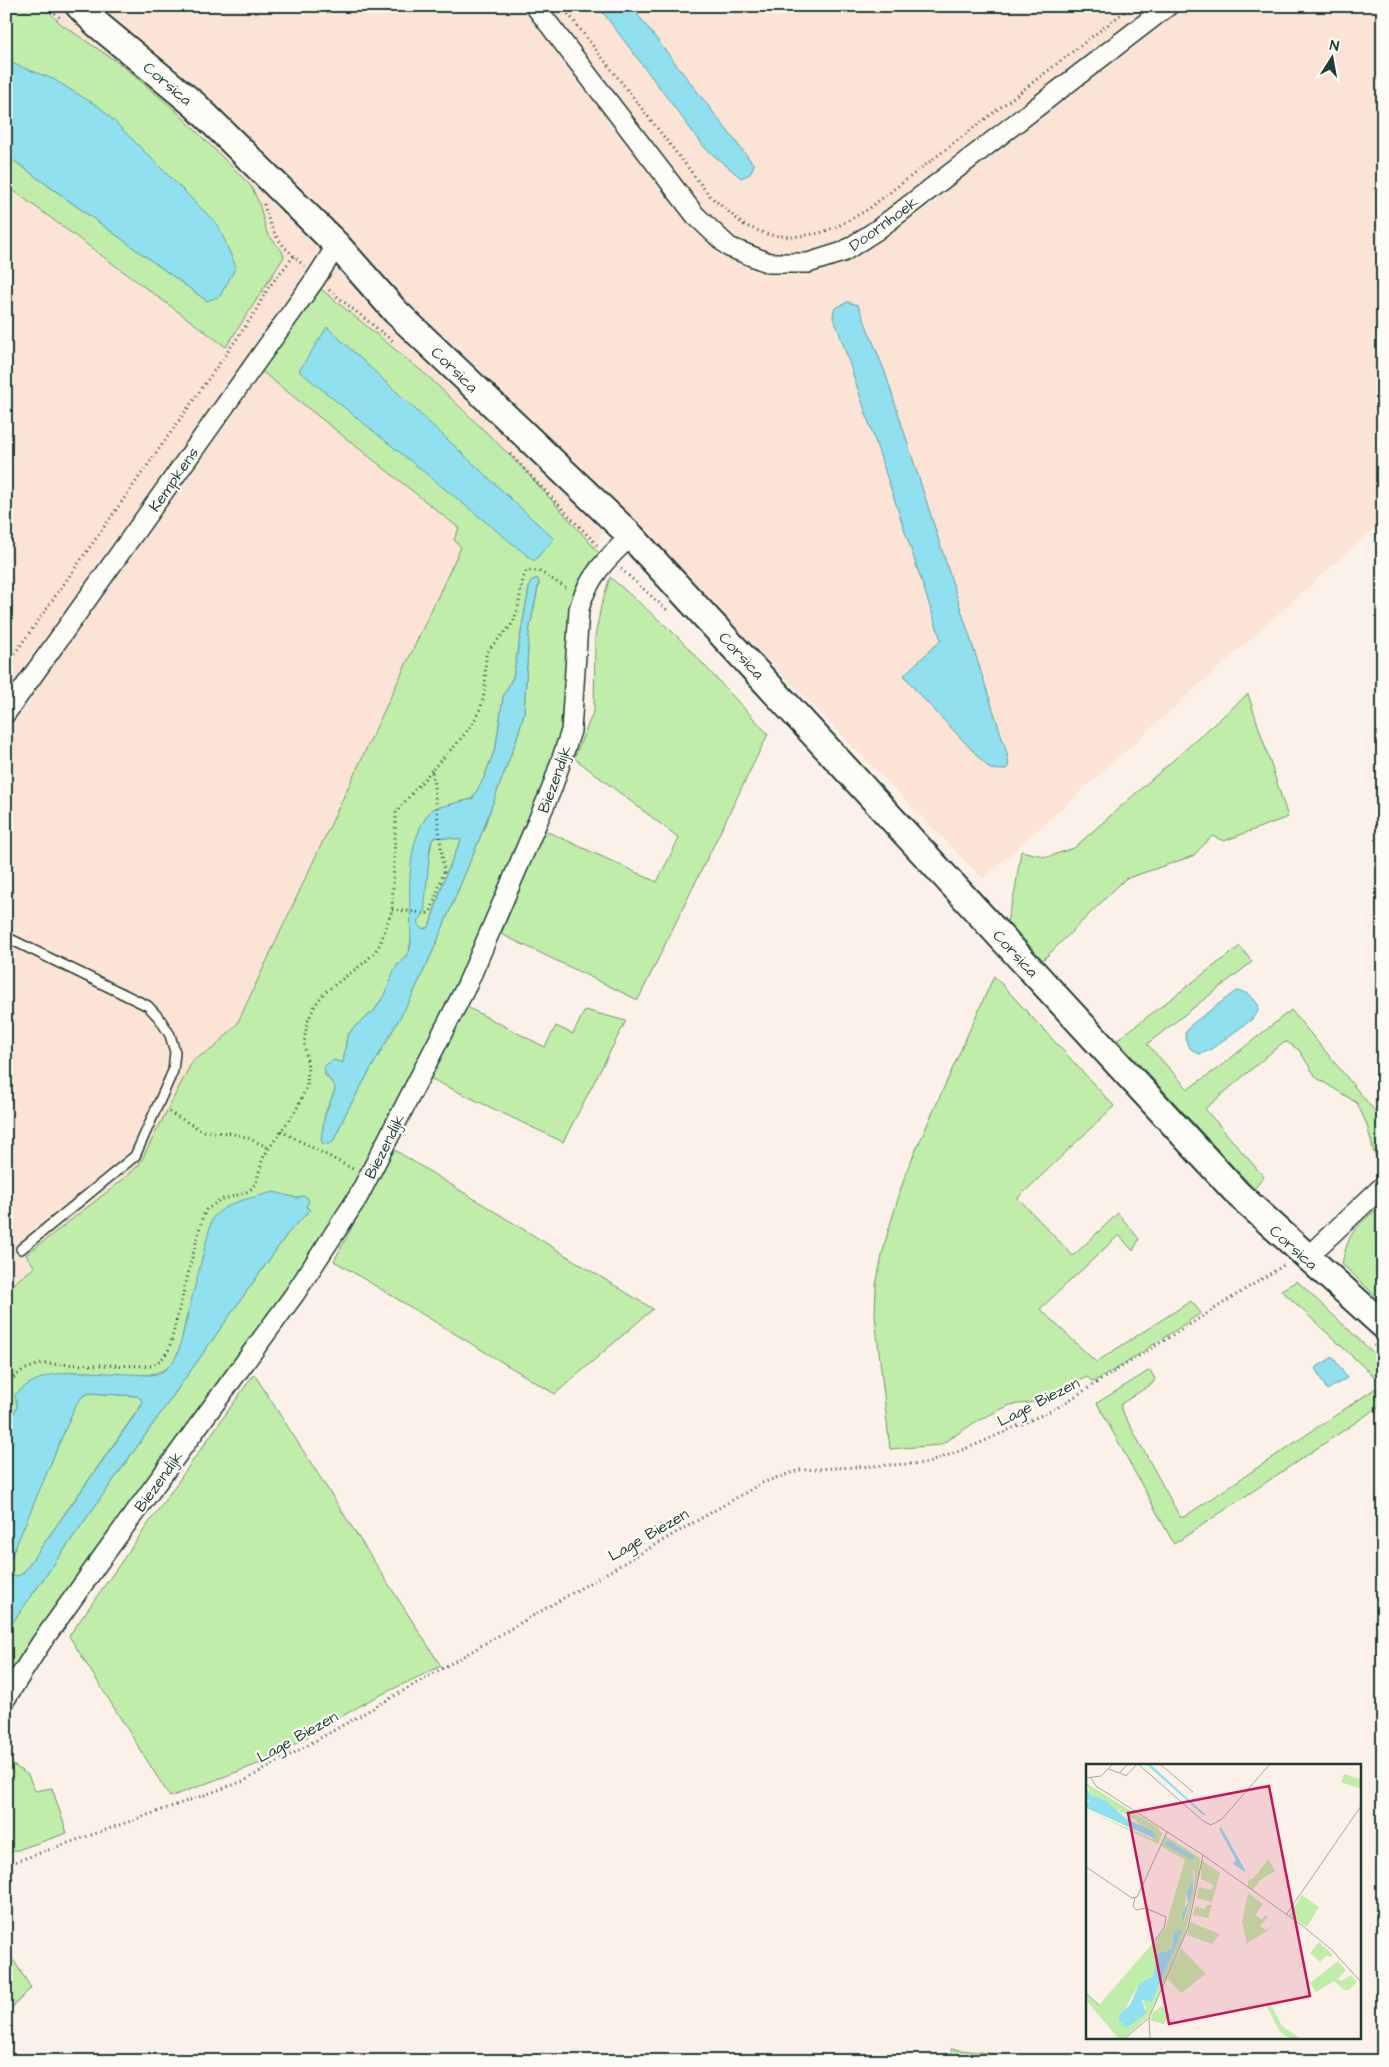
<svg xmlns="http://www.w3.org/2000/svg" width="1389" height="2067" font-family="'Architects Daughter',sans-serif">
  <rect width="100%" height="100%" fill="#fcf1e8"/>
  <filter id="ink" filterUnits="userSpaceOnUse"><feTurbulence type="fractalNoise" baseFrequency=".02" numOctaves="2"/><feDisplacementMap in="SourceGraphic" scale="10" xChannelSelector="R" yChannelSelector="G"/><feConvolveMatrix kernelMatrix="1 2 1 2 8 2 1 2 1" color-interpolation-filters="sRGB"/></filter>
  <g filter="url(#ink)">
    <path fill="#fbe4d6" d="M6,6h1377v514l-400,359 -389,-396 8,50 -28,62 -85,322 -483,410z"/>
    <g fill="#c1edaa" stroke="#70956f" fill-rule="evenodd">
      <path d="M6,6h37l18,18 59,40 54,45 77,77 8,17 8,30 15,18 2,6 -58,90 -220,-162v-30l201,146 -193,-236 -8,-4z"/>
      <path d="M321,289l109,89 92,89 79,88 -18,24 -21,154 -5,20 -96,234 -139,257 -316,442v-54l282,-399 21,-23 -9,-14 -3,3 -5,-3 -99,95 1,5c-2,5 -4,10 -6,15 -5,16 -5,37 -15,51 -17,24 -73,8 -100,10 -12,1 -43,13 -54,19l-2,16 -11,25v-143l29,-22 -9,-12 99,-77 14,-13 54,-105 21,-12 23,-24 224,-477 -7,-7 5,-12 -199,-158 52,-73zM535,579h2l2,4 -10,49 -5,81 -8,28 -35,94 -48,116 -22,47 -64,113 -14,31 -12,-2 4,-26 10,-24v-4l-11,-12 19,-11 4,-27 7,-9 20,-16 12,-18 9,-25 14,-16 23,-143 40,-10 12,-21 12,-32 7,-49 10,-20 16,-89 2,-7z"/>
      <path d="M610,577l66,58 92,99 -130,266 -137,-66 43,-104 113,52 22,-44 -105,-80 20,-48 1,-73 6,-31z"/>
      <path d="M1248,694l40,123 -64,24 -12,-5 -19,20 -68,23 -82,81 -36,-39 8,-30 6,-40 26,6 27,-9z"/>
      <path d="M436,837l23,2 2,1 -15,34 -17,53 -5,2 -4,-2 -2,-6 14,-81z"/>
      <path d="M1240,946l12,16 -105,82 41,45 29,-20 74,-59 92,111v46l-9,-14 -7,-28 -10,-22 -40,-25 -5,-7 -13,-21 -12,-8 -6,2 -76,65 59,68 -10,12 -137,-149z"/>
      <path d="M994,976l120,130 -96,92 55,58 45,-43 21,26 -6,12 -14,-16 -79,74 56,53 95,-61 10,12 -78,52 -30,17 -6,-5 -43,24 -34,4 -33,16 -37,24 -50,4 -15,-133 1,-31 9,-43 21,-70z"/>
      <path d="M465,1006l80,41 11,-21 17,8 12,-24 41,11 -63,121 -134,-64z"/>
      <path d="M393,1149l260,160 -98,85 -221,-133z"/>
      <path d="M1383,1204v99l-41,-39c7,-35 15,-38 41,-60z"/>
      <path d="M1297,1281l86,81v42l-209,140 -77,-141 53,-33 5,9 -2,4 -32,21v5l59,108h4l198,-133 -101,-94z"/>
      <path d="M254,1374l187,292 -71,34 -104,61 -96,36 -101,-161z"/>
      <path d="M89,1393l48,3 4,2 1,6 -119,169 -5,3 -7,-1 -5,-8 70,-163 7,-8z"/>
      <path d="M6,1760l22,15 7,16 17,-3 15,45 -61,21z"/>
      <path d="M6,1948l25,40 -25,26z"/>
      <path d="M951,2049l46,5 1,7h-45z"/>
    </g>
    <g fill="#91e0ef" stroke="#639fa4" fill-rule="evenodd">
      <path d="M598,6h33l123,159 -4,9 -9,4 -36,-30z"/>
      <path d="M6,61l47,18 48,29 117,117 18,42 -16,29 -13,5 -201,-146z"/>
      <path d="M847,302l11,3 27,67 122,381 2,14 -6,3 -13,-1 -73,-77 -13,-17 37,-35 -103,-311 -5,-11 1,-9z"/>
      <path d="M327,327l227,212 -20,22 -235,-190z"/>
      <path d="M535,579h3l1,3 -10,50 -5,81 -8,28 -35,94 -48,116 -22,47 -64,113 -14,31 -4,2h-6l-2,-4 4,-26 10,-24c0,-10 -12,-13 -11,-24l10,-6 9,3 4,-27 7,-9 20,-16 12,-18 9,-25 14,-16 2,-9c0,-43 -9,-99 21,-134l40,-10 12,-21 12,-32 7,-49 10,-20 16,-89 2,-7zM436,837l23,2 2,1 -15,34 -17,53 -5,2 -4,-2 -2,-6 6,-7 6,-66 2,-8z"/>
      <path d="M1236,991c12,1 16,5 23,15l-2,7 -6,7 -41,30 -10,4c-11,-4 -14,-9 -15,-21l7,-9z"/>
      <path d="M274,1192l23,6 5,-2 5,1 2,4 -3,6 4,3 -22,23 -282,399v-200l11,-25 -2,-12c30,-31 75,-22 114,-21 8,0 19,2 27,0 11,-3 17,-11 22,-21l34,-134c14,-18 40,-21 62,-27zM89,1393l48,3 4,3 1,6 -119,168 -5,3 -7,-1 -4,-8 69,-163 7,-8z"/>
      <path d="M1333,1357l14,21 -20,12 -12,-22z"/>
    </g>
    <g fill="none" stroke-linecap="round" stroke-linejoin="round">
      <defs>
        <path id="lane" d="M6,937l142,69 12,13 10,16 5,17 -2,19 -38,85 -114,93"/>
        <g id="street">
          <path d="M535,6l160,209 34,32 40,16h39l35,-11 34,-22 291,-224"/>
          <path d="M6,713l310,-435 21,-33"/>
          <path d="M1306,1258l77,-72"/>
          <path d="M6,1698l35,-55 65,-91 188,-257 64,-98 109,-212 85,-197 19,-57 8,-122c8,-31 29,-52 52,-73"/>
        </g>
        <path id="secondary" d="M79,6l18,18 98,81 142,140 59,67 235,224 608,659 144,130"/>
      </defs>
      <use href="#lane" stroke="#1f3d34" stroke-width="12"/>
      <use href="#street" stroke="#1f3d34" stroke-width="22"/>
      <use href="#secondary" stroke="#1f3d34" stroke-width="30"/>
      <g stroke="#1f3d34" stroke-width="3" stroke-dasharray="1 4" stroke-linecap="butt">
        <path d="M48,6l12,12"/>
        <path d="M562,6l148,190 34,29 25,10 24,2 27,-4 18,-7 29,-16 265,-204"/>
        <path d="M264,204c8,33 17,40 40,62"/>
        <path d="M329,290l65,52"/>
        <path d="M510,454l87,91"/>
        <path d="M621,569l46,41"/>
        <path d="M6,666l246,-349 16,-29 26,-32"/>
        <path d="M392,910l35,3 4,-2 13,-39 -12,-102c19,-22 48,-45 52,-76 2,-12 1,-26 2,-38 5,-14 20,-21 27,-34 8,-16 6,-35 13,-51h13l29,18"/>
        <path d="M169,1112l34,19 26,2 17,4 23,11"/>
        <path d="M281,1131l72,38"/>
        <path d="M1374,1345l9,8"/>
        <path d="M6,1384l17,-14 17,-6 111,2c8,-4 13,-8 18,-17l33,-130 4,-9 14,-10 25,-7 7,-5 4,-5 7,-25 6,-10 27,-38 11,-24 1,-19 -4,-24 3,-20 8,-18 10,-13 40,-30 9,-9 6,-9 12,-34 4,-98 36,-42"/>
        <path d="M6,1865l238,-84 140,-79 378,-219 37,-13 129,-7 52,-20 75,-34 229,-144"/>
      </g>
      <use href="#lane" stroke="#fdfcf7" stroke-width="9"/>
      <use href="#street" stroke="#fdfcf7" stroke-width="19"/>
      <use href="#secondary" stroke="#fdfcf7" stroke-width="26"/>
    </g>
  </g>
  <g text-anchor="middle" stroke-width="4.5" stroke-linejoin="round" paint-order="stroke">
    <g font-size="16" fill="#1f3d34" stroke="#fdfcf7">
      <text transform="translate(168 83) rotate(40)" y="6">Corsica</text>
      <text transform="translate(883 223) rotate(-36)" y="6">Doornhoek</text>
      <text transform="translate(455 369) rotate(44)" y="6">Corsica</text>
      <text transform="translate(173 479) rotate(-55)" y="6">Kempkens</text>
      <text transform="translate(742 655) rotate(47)" y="6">Corsica</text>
      <text transform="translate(554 779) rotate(-70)" y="6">Biezendijk</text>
      <text transform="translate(1016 953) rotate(47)" y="6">Corsica</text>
      <text transform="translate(384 1146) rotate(-63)" y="6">Biezendijk</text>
      <text transform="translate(1294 1247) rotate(42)" y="6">Corsica</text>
      <text transform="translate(1038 1401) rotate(-27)" y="6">Lage Biezen</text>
      <text transform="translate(158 1481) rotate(-54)" y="6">Biezendijk</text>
      <text transform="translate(648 1534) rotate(-30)" y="6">Lage Biezen</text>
      <text transform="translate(297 1736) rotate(-29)" y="6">Lage Biezen</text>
    </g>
  </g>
  <g transform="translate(1086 1764)">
    <rect width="275" height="275" fill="#fcf1e8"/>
    <path d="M258,10l17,5v10l-20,-7zM0,19l71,44 5,7 -4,10 -72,-34 69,30 -20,-20 -44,-25zM80,72l34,22 -1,15 -14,60 -35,82 -27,24h-4l-33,-39v-6l13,11 66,-76 20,-69 -24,-14zM107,103l2,8 -2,14 -9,34 2,-31 6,-9zM97,165l-31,73 -9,-2 3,9 -19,19 -8,-7 4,-8 16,-29 14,-8 4,-22 15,-5 2,-17zM182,95l7,12 -15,9 -7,10 -5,-3v-7l6,-2zM115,96l19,13 -8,29 -15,-4 2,-11 13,3 1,-5 -12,-6zM162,129l15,11 -8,11 7,5 3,-5 3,2 -8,9 6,4 10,-7 -10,9 -19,11 -5,-21zM216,131l17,12 -12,20 -18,-12zM121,141h5l-4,13 -15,-3 2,-9 9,3zM104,158l30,12 -8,10 -25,-9zM233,178l13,12v3l-6,-1 -6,6 -10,-9zM95,184l25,26 -25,19 -14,-15zM252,197l8,9 -8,9 3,2 10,-6 6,7 -8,8h-5l-10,-9 -18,11 -6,-9zM179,239h5l12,23 19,13h-11l-10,-7zM76,242l8,9 -6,9 -14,-4 3,-8z" fill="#c1edaa" fill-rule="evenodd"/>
    <path d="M60,0h4l57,52 -5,-2zM0,24l5,7 15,6 21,18 27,13 2,7 -70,-31v-6h4l-4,-4zM135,63l24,43v2l-12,-8 3,-4 -17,-31zM81,76l28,17 -2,3 -28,-15zM108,98l-1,27 -10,34 -1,-8 6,-13 -2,-10 6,-9zM97,165l-31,73 -10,-2 4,13 -19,15 -8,-7v-6l11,-10 9,-21 14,-8 4,-22 15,-5 2,-17z" fill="#91e0ef"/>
    <path fill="none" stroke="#a4a9a0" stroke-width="1" d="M52,0l65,57 8,4 11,-6 48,-55M74,0l33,28M23,5l10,4 9,-9M34,9l6,3 11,-12M0,14l15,-2 12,-12M5,14l5,8 107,69 97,69 31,25 30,33M0,103l46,31 5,-1 30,-65M49,134l-2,8 3,4 10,-2 20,9 -2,11 -9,12M200,151l75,-109M0,229l13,12M38,275l25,-21M64,275l-1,-21 39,-90 15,-73"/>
    <path fill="#c2185b" fill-opacity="0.15" stroke="#c2185b" stroke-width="2.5" d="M183,22l41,210 -141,28 -41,-211z"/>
    <rect width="275" height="275" fill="none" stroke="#1f3d34" stroke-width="2.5"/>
  </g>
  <rect width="1389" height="2067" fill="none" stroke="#fdfcf7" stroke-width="25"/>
  <rect x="12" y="12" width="1364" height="2042" fill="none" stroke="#1f3d34" stroke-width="2" filter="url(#ink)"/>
  <g transform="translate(1332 58) rotate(11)" stroke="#fdfcf7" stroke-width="4" paint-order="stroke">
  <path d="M0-4L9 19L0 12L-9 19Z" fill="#1f3d34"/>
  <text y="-8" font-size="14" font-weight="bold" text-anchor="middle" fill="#1f3d34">N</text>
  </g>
</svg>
